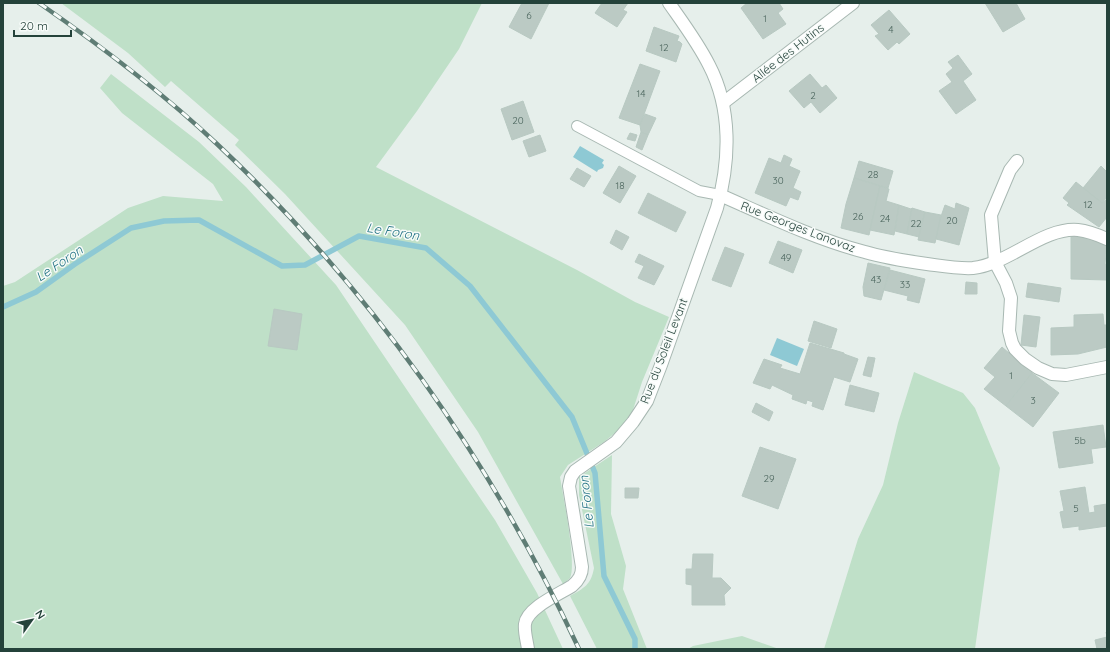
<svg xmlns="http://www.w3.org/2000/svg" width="1110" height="652" font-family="Quicksand,sans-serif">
  <rect width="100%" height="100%" fill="#e6efeb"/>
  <g fill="#bfe0c8">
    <path d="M61,3h421l-23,46 -42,62 -41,56 201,103 58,32 34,15 -27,65 -10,31 -10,14 -18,15 -36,23 -8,12c3,18 17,87 10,101 -2,2 -5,4 -7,6l-85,-152 -73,-107 -120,-131 -50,-49 4,-5 -68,-59 -6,6 -37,-34z"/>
    <path d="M111,74l88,68 47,45 90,98 159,235 42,73 26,56h-560v-363l12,-4 113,-74 35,-12 60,5 -10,-17 -91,-71 -22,-25z"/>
    <path d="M914,372l49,21 12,15 25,60 -25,181h-151l34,-110 25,-54 15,-62z"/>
    <path d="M612,455l-1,59 15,52 -3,23 24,60h-50l-27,-53c14,-8 21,-11 24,-28l-15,-73v-18z"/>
    <path d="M742,636l37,13h-91l5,-3z"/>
  </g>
  <g fill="#8ec9d4">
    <path d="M580,146l24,14 -2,3 2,2 -1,3 -5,2 -1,2 -24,-15z"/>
    <path d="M777,338l27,11 -7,17 -27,-11z"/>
  </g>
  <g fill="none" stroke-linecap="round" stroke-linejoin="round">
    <path stroke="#8ec9d4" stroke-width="5.5" d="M3,307l33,-15 39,-28 56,-36 33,-7 35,-1 83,46 23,-1 54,-29 67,12 44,38 102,131 23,56 9,103 31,63v10"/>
  </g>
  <g fill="#bbcac4" stroke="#b8c9c2">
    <path d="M522,3h27l-18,36 -22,-12z"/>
    <path d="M602,3h26l-5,7 4,2 -10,15 -22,-14z"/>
    <path d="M747,3h32l4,6 -5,4 8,11 -23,15 -22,-31z"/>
    <path d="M985,3h31l9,16 -22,13z"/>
    <path d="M889,10l21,24 -11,10 -2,-2 -9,8 -13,-14 4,-2 -8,-9z"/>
    <path d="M654,27l25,9 -2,5 3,1 2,2 -6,18 -30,-11z"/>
    <path d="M958,55l14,19 -9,7 13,19 -20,14 -17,-23 13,-9 -6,-8 7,-6 -5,-6z"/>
    <path d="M640,64l20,7 -20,54 -21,-7z"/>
    <path d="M810,74l12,14 4,-3 11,13 -17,15 -9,-11 -7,6 -15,-17z"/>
    <path d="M523,101l11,31 -22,8 -11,-31z"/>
    <path d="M645,114l11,4 -8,17 -7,-3 -1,-7z"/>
    <path d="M641,132l7,3 -6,15 -6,-3z"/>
    <path d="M630,133l7,2 -2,6 -8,-2z"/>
    <path d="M540,135l6,16 -17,6 -6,-16z"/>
    <path d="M784,155l8,4 -3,7 11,5 -7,17 8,4 -3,8 -8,-3 -4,9 -31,-13 14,-35 12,5z"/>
    <path d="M859,161l34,10 -5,17 -34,-10z"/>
    <path d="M619,166l17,10 -16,27 -17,-10z"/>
    <path d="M1101,166l6,6v25l-5,6 -19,-15z"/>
    <path d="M577,168l14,8 -7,11 -14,-8z"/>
    <path d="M854,178l26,8 -11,49 -28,-7 5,-24z"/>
    <path d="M1076,182l26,21 4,-3 1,1v16l-8,10 -32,-22 2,-2 -6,-5z"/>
    <path d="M880,186l9,3 -3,12 13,4 -5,30 -24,-5z"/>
    <path d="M648,193l38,19 -10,20 -38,-19z"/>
    <path d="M956,203l13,5 -10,37 -23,-6 2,-14 7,-20 10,4z"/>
    <path d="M899,205l12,4 1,-1 -5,26 -12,-3z"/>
    <path d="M912,208l13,4 -6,25 -12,-3z"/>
    <path d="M925,212l16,3 -6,28 -17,-3z"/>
    <path d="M616,230l13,7 -7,13 -12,-7z"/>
    <path d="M1090,235l17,8 -2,21 2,1v15l-36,-1v-43z"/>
    <path d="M778,241l24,9 -9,23 -24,-10z"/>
    <path d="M725,247l19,7 -13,33 -19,-7z"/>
    <path d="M639,254l25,12 -10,19 -16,-7 6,-12 -9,-4z"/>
    <path d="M868,263l22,5 -9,32 -17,-4 -1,-9z"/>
    <path d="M890,270l35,9 -6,24 -12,-3 1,-4 -24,-6z"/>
    <path d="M966,282l11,1v11h-12z"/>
    <path d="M1028,283l33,5 -2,14 -33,-5z"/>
    <path d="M274,309l28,5 -5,36 -29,-4z"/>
    <path d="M1103,314l1,11h3v22l-29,7 -27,1v-27l23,-1v-12z"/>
    <path d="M1024,315l16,2 -4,30 -15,-2z"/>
    <path d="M814,321l23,8 -6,19 -23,-7z"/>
    <path d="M810,343l34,10v1l14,5 -8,23 -16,-5 -11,33 -11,-4 1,-4 -6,-2 -1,4 -14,-5 1,-4 -21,-10 -2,4 -17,-6 11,-24 18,6 -2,3 20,6z"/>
    <path d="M1002,347l30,26 -26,33 -22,-17 11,-12 -11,-9z"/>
    <path d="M868,357l7,1 -4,19 -8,-2z"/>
    <path d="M1032,373l27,20 -26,34 -27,-21z"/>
    <path d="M850,385l29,8 -5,19 -29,-7z"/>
    <path d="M756,403l17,9 -4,9 -17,-9z"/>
    <path d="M1103,425l3,22 -15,2 2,14 -34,5 -6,-36z"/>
    <path d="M760,447l36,12 -18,50 -36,-13z"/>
    <path d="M1085,487l4,26 6,-1 -1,-6 13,-2v22l-28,4v-4l-16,2 -3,-16 4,-1 -4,-20z"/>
    <path d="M625,488h14l-1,10h-13z"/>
    <path d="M693,554h20l-1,24h9l10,10 -7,7 1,10h-33v-20l-6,-1v-15h6z"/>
    <path d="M1106,632h1v17h-10l-2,-9 12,-3z"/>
  </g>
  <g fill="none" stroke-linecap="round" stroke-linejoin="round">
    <defs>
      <path id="service" d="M577,126l122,65 21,4"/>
      <g id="minor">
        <path d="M723,103l130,-100"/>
        <path d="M1017,161l-7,9 -19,45 4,47 11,21 5,15 -2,33 3,12 3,6 10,10 13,9 14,6 14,1 41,-8"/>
        <path d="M720,195c48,21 95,44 145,57 20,6 41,9 62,12 15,2 31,5 46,4 36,-4 70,-41 105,-38 10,1 20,5 29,9"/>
        <path d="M528,649c-1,-8 -4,-17 -3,-25 2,-16 34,-30 47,-38 7,-6 10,-11 10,-19l-13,-81 2,-9 4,-6 41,-29 17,-20 14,-21 14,-36 56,-157c13,-47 15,-99 -8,-143 -11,-22 -26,-42 -40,-62"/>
      </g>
    </defs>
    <use href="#service" stroke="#a8b8b2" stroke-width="12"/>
    <use href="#minor" stroke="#a8b8b2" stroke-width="14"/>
    <use href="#service" stroke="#fff" stroke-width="10"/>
    <use href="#minor" stroke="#fff" stroke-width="12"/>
    <defs>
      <path id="rail" d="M39,3c62,43 123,89 178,141 152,143 274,316 362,505"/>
    </defs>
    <use href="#rail" stroke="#5f7d75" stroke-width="4.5"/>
    <use href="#rail" stroke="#f7fbf9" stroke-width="3" stroke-dasharray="9" stroke-linecap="butt"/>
  </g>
  <g text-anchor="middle" stroke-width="3" stroke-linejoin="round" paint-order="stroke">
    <g font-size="10" fill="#4a645c">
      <text x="529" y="19">6</text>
      <text x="765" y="22">1</text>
      <text x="891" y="33">4</text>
      <text x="664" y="51">12</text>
      <text x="641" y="97">14</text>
      <text x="813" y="99">2</text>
      <text x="518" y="124">20</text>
      <text x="873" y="178">28</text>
      <text x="778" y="184">30</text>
      <text x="620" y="189">18</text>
      <text x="1088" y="208">12</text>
      <text x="858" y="220">26</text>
      <text x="885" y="222">24</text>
      <text x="952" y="224">20</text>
      <text x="916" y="227">22</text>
      <text x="786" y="261">49</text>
      <text x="876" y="283">43</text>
      <text x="905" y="288">33</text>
      <text x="1011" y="379">1</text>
      <text x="1033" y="404">3</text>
      <text x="1080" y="444">5b</text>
      <text x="769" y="482">29</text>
      <text x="1076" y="512">5</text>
    </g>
    <g font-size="12" fill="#24423a" stroke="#f7fbf9">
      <text transform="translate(788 53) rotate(-38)" y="4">Allée des Hutins</text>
      <text transform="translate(798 227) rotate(21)" y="4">Rue Georges Lanovaz</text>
      <text transform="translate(664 351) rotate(-69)" y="4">Rue du Soleil Levant</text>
    </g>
    <g font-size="13" font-style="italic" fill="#1c6f80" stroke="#f7fbf9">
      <text transform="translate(393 231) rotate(9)" y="5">Le Foron</text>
      <text transform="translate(59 263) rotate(-34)" y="5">Le Foron</text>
      <text transform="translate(586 502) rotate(-96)" y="5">Le Foron</text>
    </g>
  </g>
  <rect width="1110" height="652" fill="none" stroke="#24423a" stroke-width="8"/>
  <g transform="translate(32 620) rotate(57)" stroke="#f7fbf9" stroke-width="3" paint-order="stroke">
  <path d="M0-3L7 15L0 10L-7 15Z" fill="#24423a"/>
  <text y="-6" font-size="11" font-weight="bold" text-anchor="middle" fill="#24423a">N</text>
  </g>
  <path d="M14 30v6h57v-6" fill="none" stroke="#24423a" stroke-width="2"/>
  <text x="20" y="30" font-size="12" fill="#24423a" stroke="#f7fbf9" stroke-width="3" paint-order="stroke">20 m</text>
</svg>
